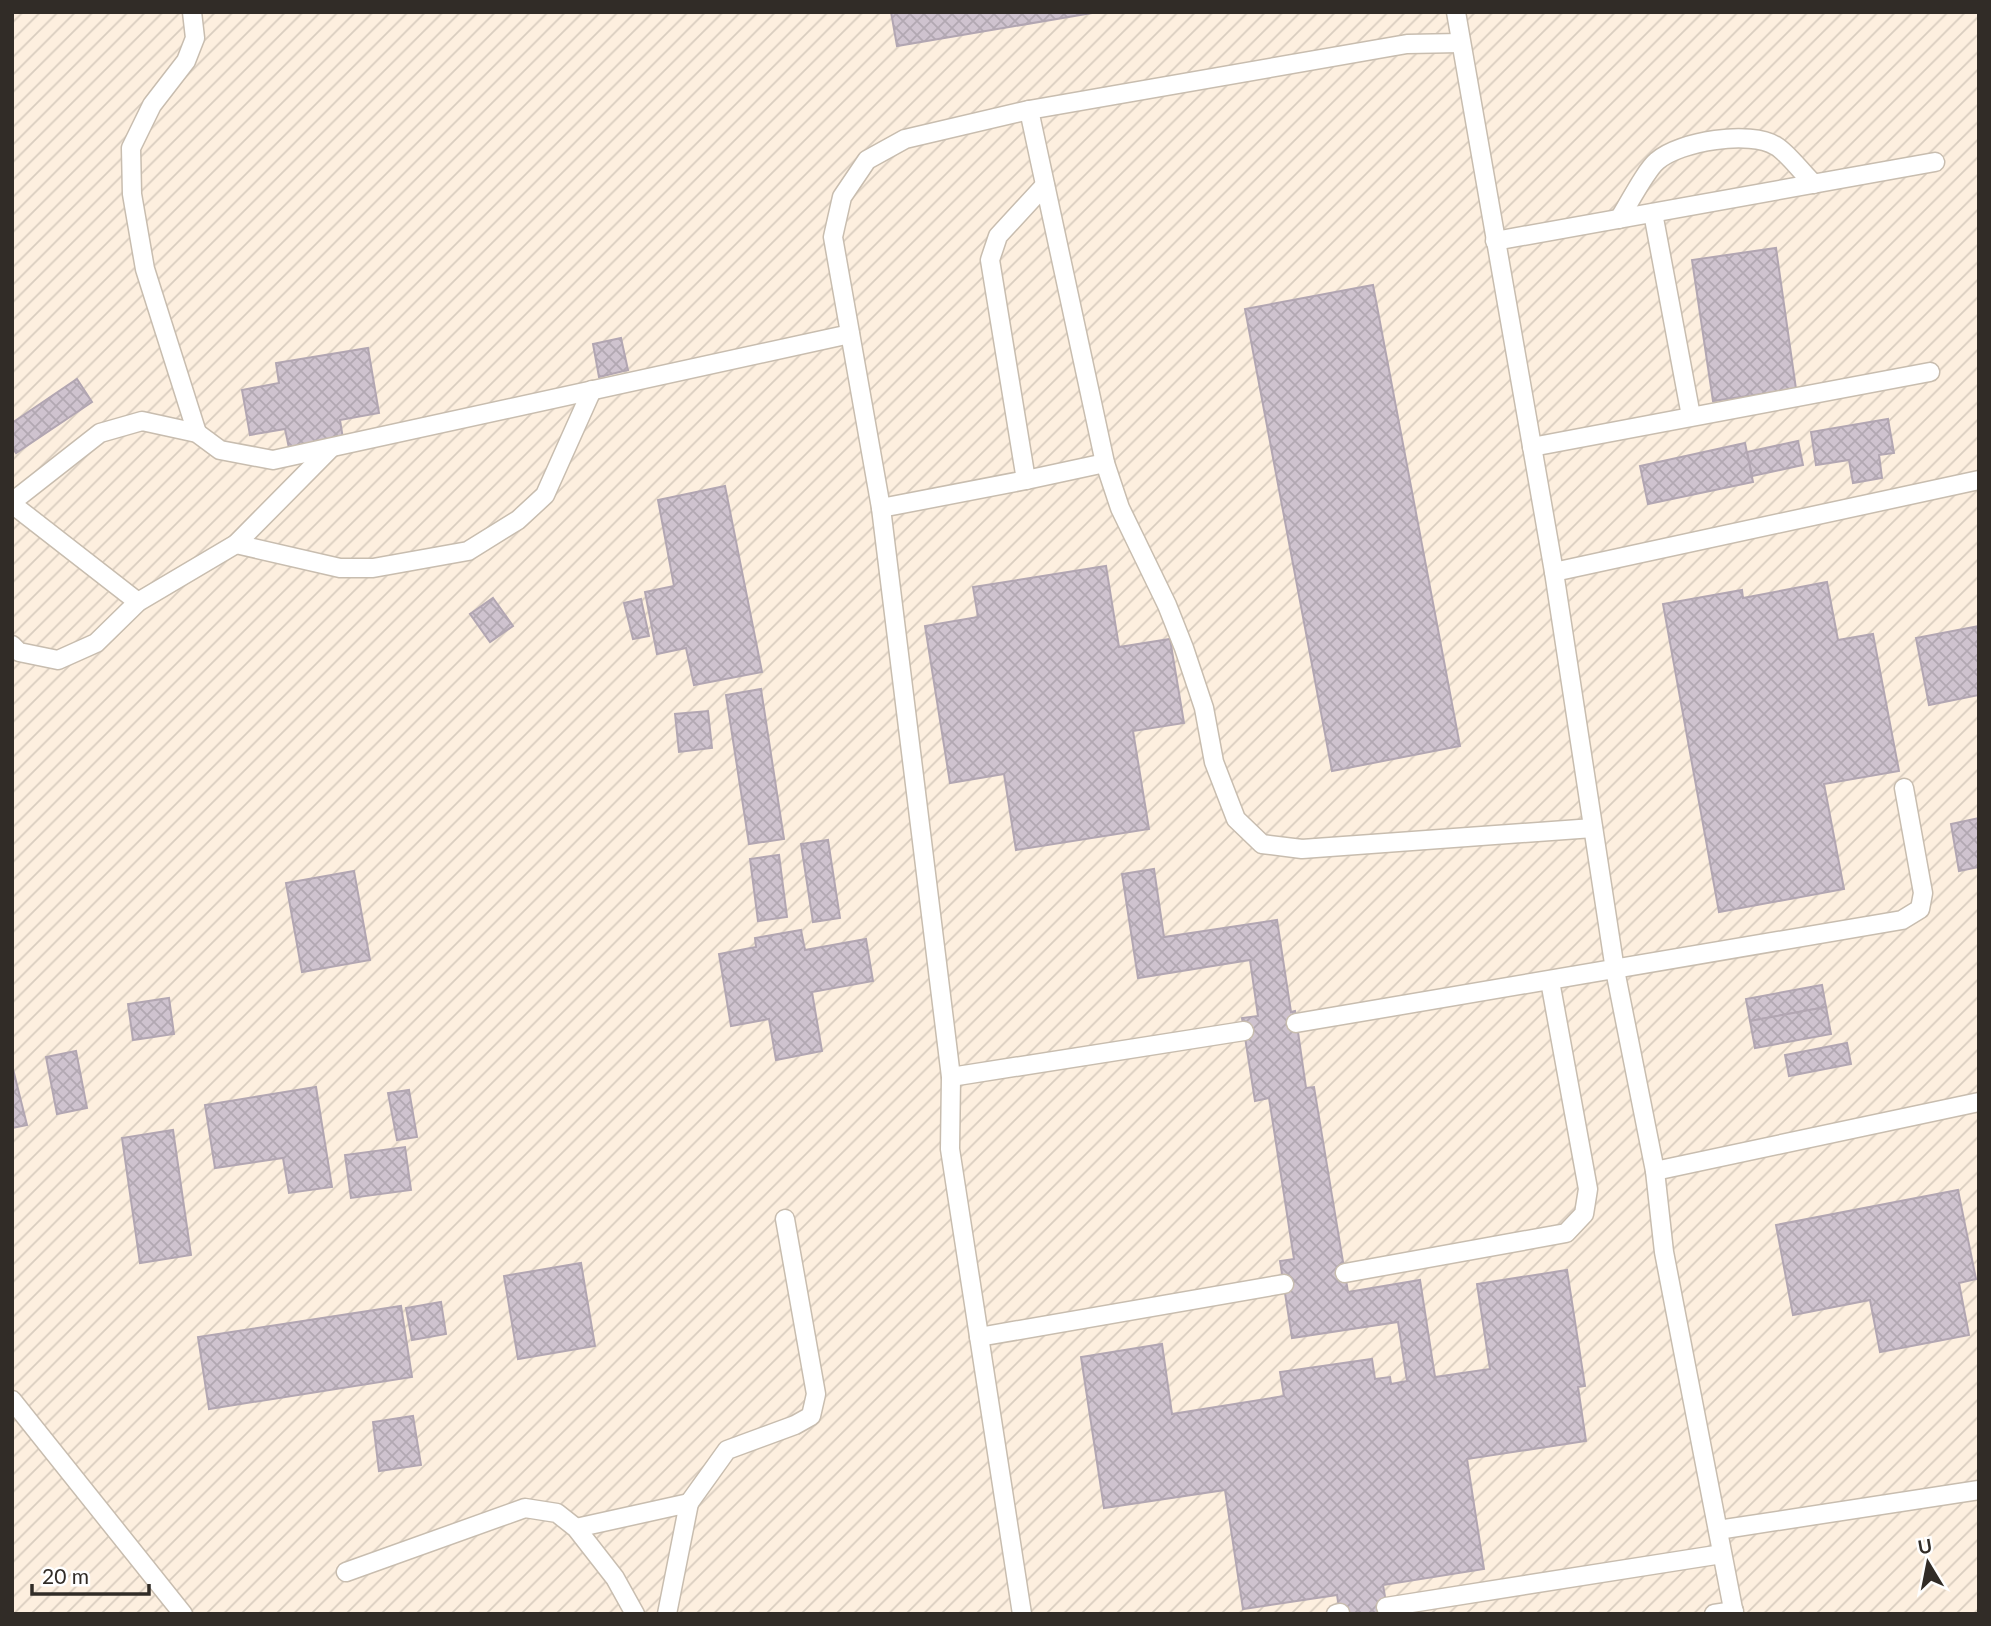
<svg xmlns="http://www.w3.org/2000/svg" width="1991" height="1626" font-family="Lato,sans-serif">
  <defs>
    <pattern id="industrial-furrows" width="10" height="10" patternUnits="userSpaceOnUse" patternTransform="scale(1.75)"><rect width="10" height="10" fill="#fdefdf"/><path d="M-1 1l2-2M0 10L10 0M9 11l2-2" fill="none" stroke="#d9cdbf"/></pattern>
    <pattern id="building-cross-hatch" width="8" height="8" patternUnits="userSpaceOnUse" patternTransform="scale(1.75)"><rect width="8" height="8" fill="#cfc3cf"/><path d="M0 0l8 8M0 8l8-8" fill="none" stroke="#b2a8b2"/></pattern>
  </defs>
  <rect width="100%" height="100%" fill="#fef8ef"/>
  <rect fill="url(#industrial-furrows)" x="12" y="12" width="1967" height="1602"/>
  <g fill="url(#building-cross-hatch)" stroke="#b2a6b2" stroke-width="2">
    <path d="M891,12h207l-201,34z"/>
    <path d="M1776,248l20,141 -83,12 -21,-141z"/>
    <path d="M1373,285l87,461 -128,25 -87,-462z"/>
    <path d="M621,338l7,32 -29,7 -6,-33z"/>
    <path d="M368,348l11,65 -39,7 3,19 -54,9 -4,-19 -35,6 -8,-45 37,-7 -3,-20z"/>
    <path d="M77,379l15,23 -76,51 -4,-6v-24z"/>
    <path d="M1888,419l6,34 -15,2 3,23 -29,5 -4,-23 -33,5 -5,-33z"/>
    <path d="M1798,441l5,24 -51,11 -5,-24z"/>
    <path d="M1745,443l8,39 -105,22 -8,-38z"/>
    <path d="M725,486l37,186 -68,13 -8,-37 -29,6 -12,-62 29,-6 -16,-86z"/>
    <path d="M1106,566l13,81 51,-8 14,84 -51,8 16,98 -133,21 -12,-76 -54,9 -25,-157 53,-9 -5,-30z"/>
    <path d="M1827,582l11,58 35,-6 26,137 -75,13 20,105 -125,23 -56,-308 79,-14 1,8z"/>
    <path d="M493,598l20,28 -23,16 -20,-28z"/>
    <path d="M641,599l8,37 -16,3 -9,-36z"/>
    <path d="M1979,626v69l-50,10 -13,-67z"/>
    <path d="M761,689l23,150 -35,5 -23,-149z"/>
    <path d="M708,711l4,37 -33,4 -4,-38z"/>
    <path d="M1979,818v49l-20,4 -8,-47z"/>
    <path d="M828,840l12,78 -27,4 -12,-78z"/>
    <path d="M779,855l8,62 -29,4 -8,-62z"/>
    <path d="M1154,869l10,68 113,-17 14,92 4,-1 11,77 8,-1 34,205 72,-12 15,97 55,-8 -13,-85 90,-14 18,116 -7,1 8,54 -119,18 17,110 -101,16 5,29h-48l-3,-19 -94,14 -18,-119 -121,18 -23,-151 81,-13 10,70 112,-18 -4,-24 92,-13 3,20 15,-2 1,7 16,-3 -9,-59 -106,16 -12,-77 14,-2 -25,-161 -14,3 -13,-83 16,-2 -8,-56 -112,18 -16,-104z"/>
    <path d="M354,871l16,89 -68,12 -16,-89z"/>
    <path d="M801,930l4,20 61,-11 7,42 -61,11 10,59 -46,9 -7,-41 -38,7 -12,-72 37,-7 -1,-9z"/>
    <path d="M1822,985l4,22 -76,14 -4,-22z"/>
    <path d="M169,998l5,36 -41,6 -5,-36z"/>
    <path d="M1826,1007l5,27 -76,14 -5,-27z"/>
    <path d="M1847,1043l4,21 -62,12 -4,-21z"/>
    <path d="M76,1051l11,57 -30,6 -11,-57z"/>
    <path d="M12,1065l15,60 -15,3z"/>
    <path d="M316,1087l16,100 -43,6 -6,-35 -68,10 -10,-63z"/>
    <path d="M409,1090l8,47 -20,3 -9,-47z"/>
    <path d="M173,1130l18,125 -51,8 -18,-125z"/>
    <path d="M405,1147l6,43 -60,8 -6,-43z"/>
    <path d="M1958,1190l18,89 -17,4 10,52 -89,17 -10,-52 -77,15 -17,-90z"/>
    <path d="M581,1263l14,83 -77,13 -14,-83z"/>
    <path d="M441,1302l5,32 -34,6 -6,-32z"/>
    <path d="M401,1306l11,71 -203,32 -11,-72z"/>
    <path d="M413,1416l8,49 -42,6 -6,-49z"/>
  </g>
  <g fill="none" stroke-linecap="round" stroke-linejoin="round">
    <defs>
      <g id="service">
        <path d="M192,12l3,26 -9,23 -34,44 -21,43 1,46 13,75 52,164"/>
        <path d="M1456,12l98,560 61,398 40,201 9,81 70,362"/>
        <path d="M1029,110l76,353 15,45 47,97 17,43 20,60 10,54 22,57 26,25 40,5 291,-21"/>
        <path d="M1653,213l38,203"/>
        <path d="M1619,219c9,-14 27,-49 38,-58 23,-20 93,-31 119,-15 12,7 27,28 38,38"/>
        <path d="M1495,241l440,-79"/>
        <path d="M1532,447l398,-75"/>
        <path d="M1026,480l79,-17"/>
        <path d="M12,502l88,-69 42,-12 55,12 23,17 53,10 577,-126"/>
        <path d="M12,504l126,98"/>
        <path d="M881,508l145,-28 -36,-220 8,-24 47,-51"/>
        <path d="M236,544l104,24h33l95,-17 50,-31 27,-25 47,-105"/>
        <path d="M1554,572l425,-92"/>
        <path d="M12,645l7,7 39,8 38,-17 42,-41 98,-58 95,-96"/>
        <path d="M1296,1023l606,-103 18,-11 3,-16 -19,-105"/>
        <path d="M951,1077l293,-46"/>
        <path d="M1655,1171l324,-69"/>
        <path d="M1345,1273l221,-40 18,-19 4,-25 -38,-208"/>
        <path d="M979,1337l305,-53"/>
        <path d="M12,1400l171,214"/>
        <path d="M689,1503l38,-53 68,-25 16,-9 5,-22 -31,-175"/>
        <path d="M576,1528l113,-25 -22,111"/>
        <path d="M1718,1530l261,-40"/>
        <path d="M346,1572l179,-64 32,5 19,15 39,50 20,36"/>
        <path d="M1386,1607l336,-53"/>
        <path d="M1022,1614l-72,-465 1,-72 -70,-569 -48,-271 9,-40 25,-37 38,-21 124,-29 378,-66 53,-1"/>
        <path d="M1336,1614l4,-1"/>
        <path d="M1714,1614l20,-3"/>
      </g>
    </defs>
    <use href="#service" stroke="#c8bdaf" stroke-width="21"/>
    <use href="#service" stroke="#fff" stroke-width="18"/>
  </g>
  <rect width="1991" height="1626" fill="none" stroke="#312c27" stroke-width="28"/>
  <g transform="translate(1928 1563) rotate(350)" stroke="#ffffff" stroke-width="5" paint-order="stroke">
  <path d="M0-5L12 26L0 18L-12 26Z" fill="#312c27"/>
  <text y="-10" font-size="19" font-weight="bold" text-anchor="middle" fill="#312c27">U</text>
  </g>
  <path d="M32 1584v10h117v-10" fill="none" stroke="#312c27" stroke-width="3.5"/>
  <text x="42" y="1584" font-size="21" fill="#312c27" stroke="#ffffff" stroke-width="5" paint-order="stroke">20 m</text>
</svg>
